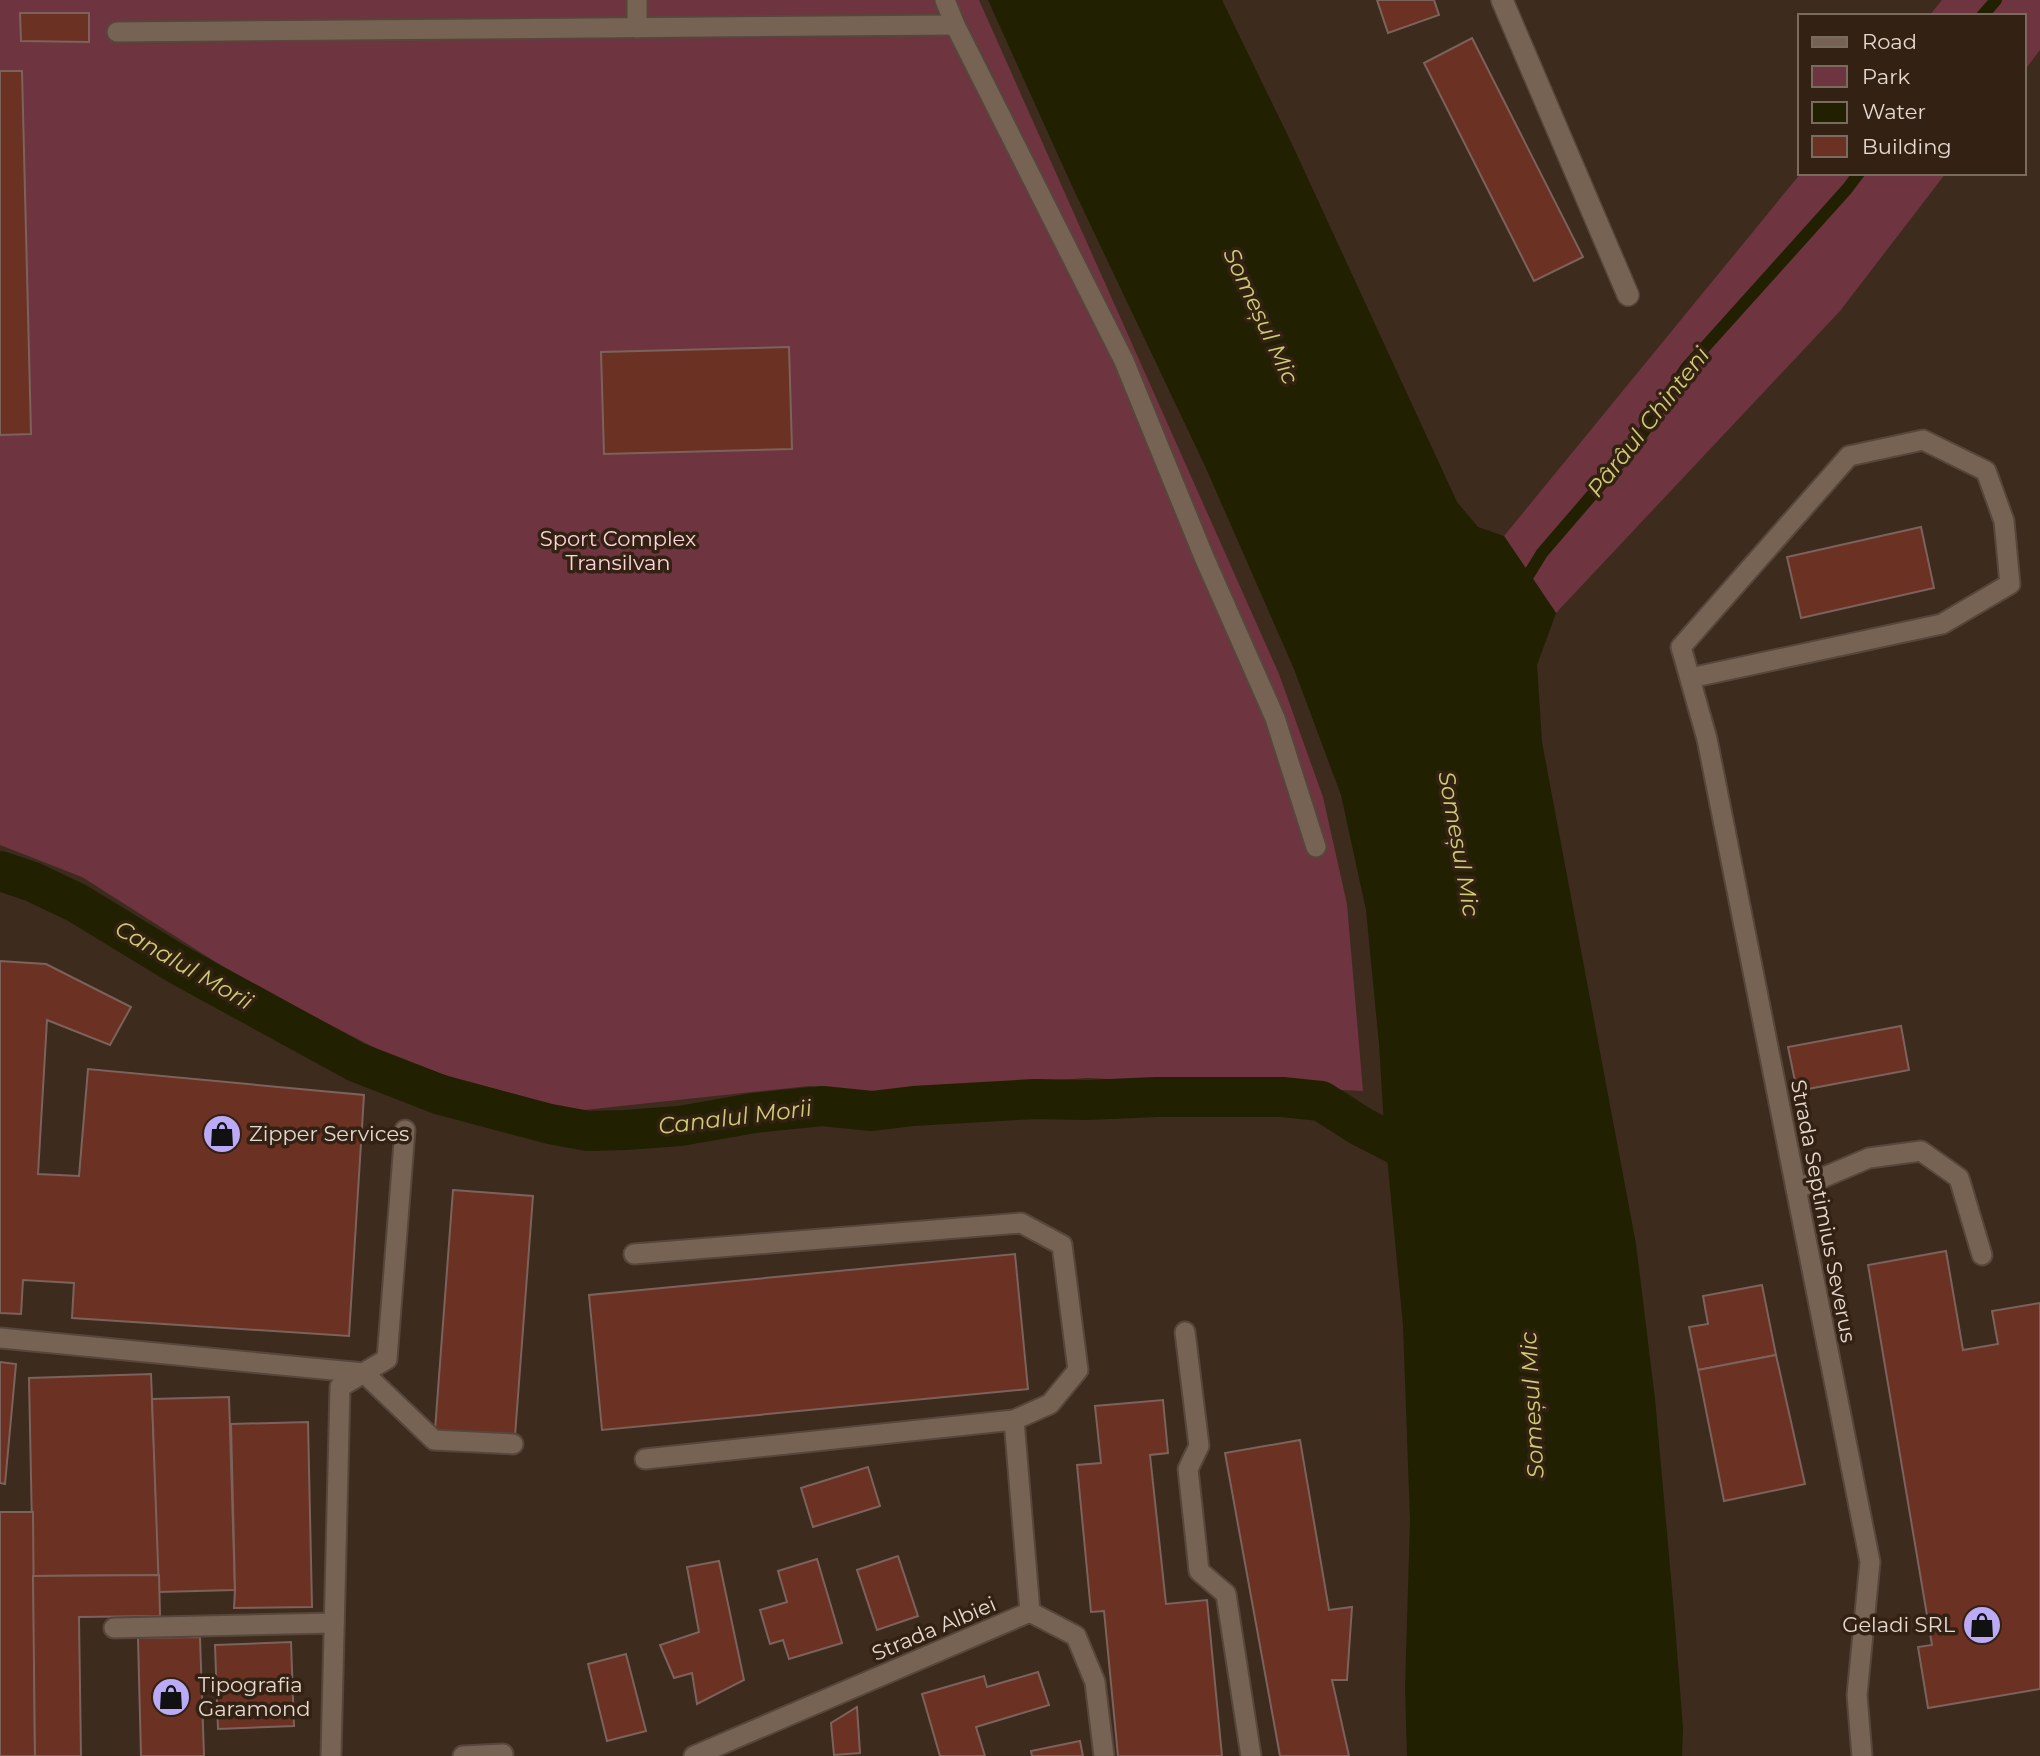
<svg xmlns="http://www.w3.org/2000/svg" width="2040" height="1756" font-family="Montserrat,sans-serif">
  <rect width="100%" height="100%" fill="#3d2b1d"/>
  <g fill="#6e343f">
    <path d="M0,0h979l300,674 44,123 24,107 16,187 -276,-13 -220,15 -58,-7 -234,25 -169,-47 -162,-84 -162,-103 -82,-32z"/>
    <path d="M1942,0h98v50l-16,21v-55h-95z"/>
    <path d="M1801,173h145l-106,138 -284,302 -52,-77z"/>
  </g>
  <path fill="#212000" d="M988,0h234l69,142 166,360 21,25 26,9 52,77 -19,52 5,77 94,502 19,155 18,201 10,128 -1,28h-275l-2,-68 5,-167 -7,-196 -19,-200 -5,-81 -13,-134 -25,-115 -47,-126 -89,-203 -133,-280z"/>
  <g fill="none" stroke-linecap="round" stroke-linejoin="round">
    <g stroke="#212000" stroke-width="12">
      <path d="M1982,16l14,-16"/>
      <path d="M1521,587l21,-34 93,-108 51,-77 161,-179 12,-16"/>
    </g>
    <path stroke="#212000" stroke-width="40" d="M0,871l33,11 44,21 100,61 179,98 85,33 109,29 38,7 37,-1 55,-4 74,-13 68,-7 50,5 41,-5 122,-7 52,1 70,-3h125l39,4 41,26 43,22 31,7"/>
  </g>
  <g fill="#6b3123" stroke="#7c625c" stroke-width="2">
    <path d="M1377,0h57l5,15 -51,18z"/>
    <path d="M20,13h69v29l-68,-1z"/>
    <path d="M1472,38l111,219 -49,24 -110,-218z"/>
    <path d="M0,71h22l9,363 -31,1z"/>
    <path d="M789,347l3,102 -188,5 -3,-102z"/>
    <path d="M1921,527l13,61 -133,30 -14,-61z"/>
    <path d="M0,961l46,3 85,43 -21,38 -63,-25 -9,154 41,2 9,-107 276,26 -15,241 -277,-18 2,-35 -51,-3 -2,34 -21,-1z"/>
    <path d="M1901,1026l8,44 -112,21 -9,-44z"/>
    <path d="M453,1190l80,6 -18,240 -80,-6z"/>
    <path d="M1946,1251l17,99 35,-6 -6,-33 48,-8v386l-112,19 -10,-61 14,-2 -64,-380z"/>
    <path d="M1015,1254l13,135 -426,41 -13,-135z"/>
    <path d="M1762,1285l14,70 -78,15 -9,-43 19,-3 -5,-28z"/>
    <path d="M1776,1355l29,129 -81,17 -26,-131z"/>
    <path d="M0,1362l16,2 -11,120 -5,-1z"/>
    <path d="M151,1374l8,201 -126,1 -4,-198z"/>
    <path d="M229,1397l6,193 -76,2 -7,-193z"/>
    <path d="M1163,1400l5,53 -18,2 16,149 41,-4 15,156h-104l-14,-145 -13,1 -14,-147 24,-2 -6,-57z"/>
    <path d="M308,1422l4,185 -78,1 1,-18 -4,-166z"/>
    <path d="M1300,1440l29,170 23,-3 -5,73h-15l17,76h-69l-55,-303z"/>
    <path d="M868,1467l12,39 -67,21 -12,-39z"/>
    <path d="M0,1512h33l2,244h-35z"/>
    <path d="M898,1556l20,60 -41,14 -20,-60z"/>
    <path d="M817,1559l25,84 -53,16 -6,-19 -13,4 -10,-34 27,-8 -9,-31z"/>
    <path d="M719,1561l25,119 -47,24 -5,-31 -18,5 -14,-33 39,-13 -12,-65z"/>
    <path d="M159,1575l1,41 -81,1 2,139h-46l-2,-180z"/>
    <path d="M200,1637l4,119h-63l-3,-118z"/>
    <path d="M291,1642l3,84 -76,3 -3,-84z"/>
    <path d="M626,1654l20,77 -39,10 -19,-77z"/>
    <path d="M1038,1672l11,33 -73,22 9,29h-45l-18,-62 62,-18 3,11z"/>
    <path d="M857,1707l3,46 -26,2 -3,-32z"/>
    <path d="M1080,1741l3,15h-51l-1,-5z"/>
  </g>
  <g fill="none" stroke-linecap="round" stroke-linejoin="round">
    <defs>
      <g id="lane">
        <path d="M637,0v28"/>
        <path d="M945,0l10,25 169,336 80,196 71,161 41,129"/>
        <path d="M117,32l838,-7"/>
        <path d="M1690,678l252,-54 68,-40 -6,-63 -18,-50 -63,-31 -74,16 -168,191 26,92 163,823 -13,133 5,61"/>
        <path d="M1796,1189l73,-31 52,-7 38,27 23,77"/>
        <path d="M634,1254l387,-31 41,22 16,125 -28,34 -36,16 -369,39"/>
        <path d="M1185,1332l14,114 -11,23 11,102 27,23 25,162"/>
        <path d="M0,1338l364,35 70,67 79,4"/>
        <path d="M1014,1420l16,192"/>
        <path d="M114,1628l220,-5"/>
        <path d="M331,1756l9,-369 47,-28 18,-229"/>
        <path d="M463,1756l40,-2"/>
        <path d="M694,1756l336,-144 46,24 19,46 9,74"/>
      </g>
      <path id="street" d="M1502,0l126,295"/>
    </defs>
    <use href="#lane" stroke="#56463b" stroke-width="23"/>
    <use href="#street" stroke="#56463b" stroke-width="24"/>
    <use href="#lane" stroke="#776353" stroke-width="19"/>
    <use href="#street" stroke="#776353" stroke-width="21"/>
  </g>
  <defs>
    <symbol id="shop-disc" viewBox="-11 -11 22 22"><circle r="9.5" fill="#bbaaf6" stroke="#332113"/><path d="M-5-2.5h2.3a2.7 3.5 0 0 1 5.4 0H5L5.5 6h-11ZM-1.5-2.5h3a1.5 2.3 0 0 0-3 0Z" fill="#111"/></symbol>
  </defs>
  <g fill-rule="evenodd">
    <use href="#shop-disc" x="200" y="1112" width="44" height="44"/>
    <use href="#shop-disc" x="1960" y="1603" width="44" height="44"/>
    <use href="#shop-disc" x="149" y="1675" width="44" height="44"/>
  </g>
  <g text-anchor="middle" stroke-width="7" stroke-linejoin="round" paint-order="stroke">
    <g font-size="21" fill="#fdd4d9" stroke="#332113">
      <text x="618" y="546">Sport Complex<tspan x="618" dy="24">Transilvan</tspan></text>
    </g>
    <g font-size="21" fill="#e5d9d0" stroke="#332113" text-anchor="start">
      <text x="249" y="1141">Zipper Services</text>
      <text x="1955" y="1632" text-anchor="end">Geladi SRL</text>
      <text x="198" y="1692">Tipografia<tspan x="198" dy="24">Garamond</tspan></text>
    </g>
    <g font-size="21" fill="#e5d9d0" stroke="#332113">
      <text transform="translate(1823 1211) rotate(79)" y="7">Strada Septimius Severus</text>
      <text transform="translate(934 1629) rotate(-23)" y="7">Strada Albiei</text>
    </g>
    <g font-size="23" font-style="italic" fill="#cece70" stroke="#332113">
      <text transform="translate(1261 316) rotate(65)" y="8">Someșul Mic</text>
      <text transform="translate(1648 422) rotate(-52)" y="8">Pârâul Chinteni</text>
      <text transform="translate(1459 844) rotate(80)" y="8">Someșul Mic</text>
      <text transform="translate(184 965) rotate(30)" y="8">Canalul Morii</text>
      <text transform="translate(735 1117) rotate(-7)" y="8">Canalul Morii</text>
      <text transform="translate(1532 1405) rotate(-93)" y="8">Someșul Mic</text>
    </g>
  </g>
  <rect x="1798" y="14" width="228" height="161" fill="#332113" stroke="#7a6b5f" stroke-width="2"/>
  <rect x="1812" y="37" width="35" height="10" fill="#776353" stroke="#7a6b5f" stroke-width="2"/>
  <text x="1862" y="49" font-size="21" fill="#e5d9d0">Road</text>
  <rect x="1812" y="66" width="35" height="21" fill="#6e343f" stroke="#7a6b5f" stroke-width="2"/>
  <text x="1862" y="84" font-size="21" fill="#e5d9d0">Park</text>
  <rect x="1812" y="102" width="35" height="21" fill="#212000" stroke="#7a6b5f" stroke-width="2"/>
  <text x="1862" y="119" font-size="21" fill="#e5d9d0">Water</text>
  <rect x="1812" y="136" width="35" height="21" fill="#6b3123" stroke="#7a6b5f" stroke-width="2"/>
  <text x="1862" y="154" font-size="21" fill="#e5d9d0">Building</text>
</svg>
